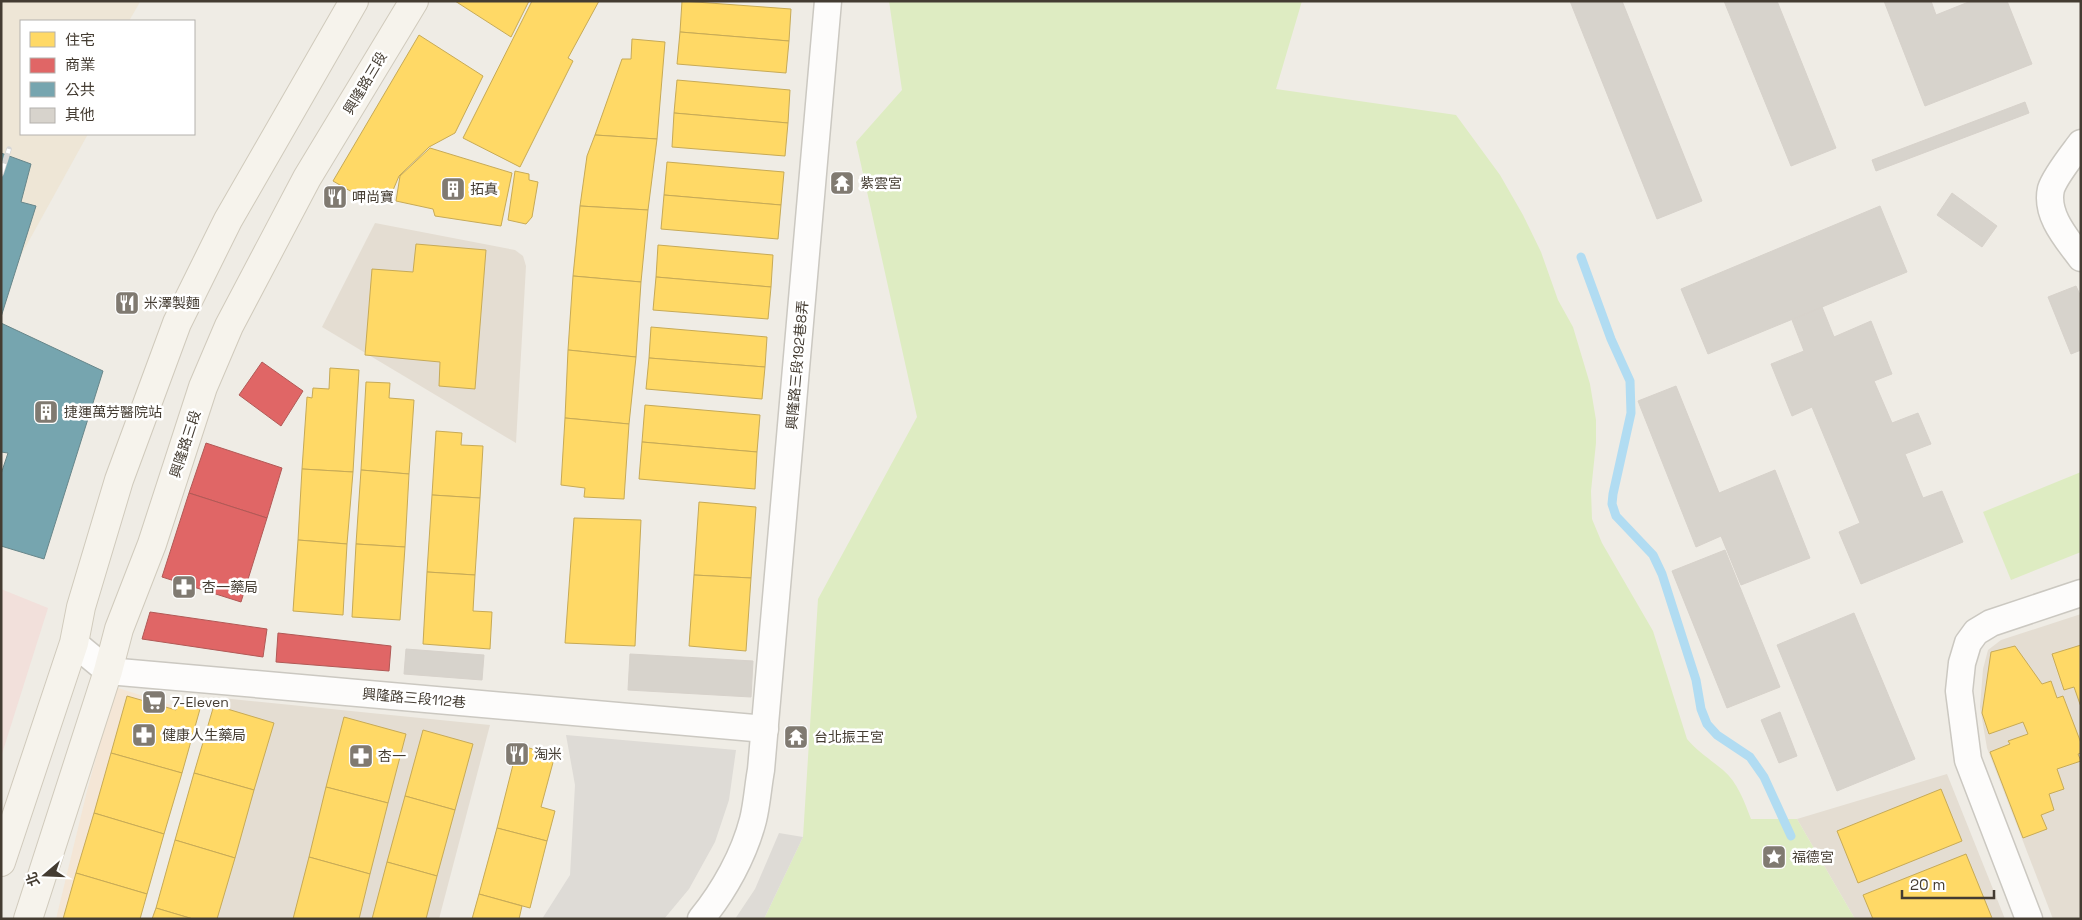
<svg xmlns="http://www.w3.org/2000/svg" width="2082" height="920" font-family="'Space Grotesk','Noto Sans TC',sans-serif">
  <rect width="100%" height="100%" fill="#efece5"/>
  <g fill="#e4ddd2">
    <path d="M375,223l140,27 8,6 3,10 -10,177 -194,-116z"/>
    <path d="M2081,614v305h-28l-66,-171 -7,-41 3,-38 5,-19 13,-10z"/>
    <path d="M221,698l269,27 -51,194h-277z"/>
    <path d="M1947,774l58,145h-150l-58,-100z"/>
  </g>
  <path fill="#f4e6d6" d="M115,687l72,23 -57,209h-74l31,-128z"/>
  <path fill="#eee6d6" d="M1,1l139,1 -11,19h-108v113h67l-68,123 -19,-9z"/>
  <path fill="#f2e0db" d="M1,589l47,19 -47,149z"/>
  <g fill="#deecc2">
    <path d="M889,1h413l-26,88 180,26 44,60 23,40 18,37 17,48 15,27 17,57 6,36v23l-5,48 1,28 10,24 51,88 34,108c11,13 24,21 36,31 15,13 21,31 28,49h46l58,100h-1091l39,-82 15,-238 99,-182 -61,-275 46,-52z"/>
    <path d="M2081,472v80l-70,28 -28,-68z"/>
  </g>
  <g fill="#dedbd6">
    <path d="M566,735l170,15 -7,50 -14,42 -26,47 -25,30h-122l28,-44 5,-90z"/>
    <path d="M779,833l24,4 -39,82h-29l20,-30z"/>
  </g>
  <g fill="#ffd966" stroke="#c7aa56">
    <path d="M455,1h74l-18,36z"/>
    <path d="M532,1h67l-31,57 5,3 -53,106 -57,-29z"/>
    <path d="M682,1l109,8 -2,32 -109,-9z"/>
    <path d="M680,32l109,9 -3,32 -109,-9z"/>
    <path d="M419,35l64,41 -28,57 -26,14 -30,29 -11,26 -24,-3 -31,-18z"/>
    <path d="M632,39l33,3 -8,97 -62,-4 27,-76h9z"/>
    <path d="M677,80l113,10 -2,33 -114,-10z"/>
    <path d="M674,113l114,10 -3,33 -113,-9z"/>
    <path d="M595,135l62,4 -9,71 -68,-4 7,-50z"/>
    <path d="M430,148l82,25 -11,53 -66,-10 -2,-7 -37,-8 4,-25z"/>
    <path d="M667,162l117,10 -3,33 -117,-10z"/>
    <path d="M515,171l14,3v6l9,2 -6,35 -6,7 -18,-4z"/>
    <path d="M664,195l117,10 -3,34 -117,-10z"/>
    <path d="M580,206l68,4 -7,72 -68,-6z"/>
    <path d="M416,244l70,6 -11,139 -36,-3 1,-24 -75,-7 7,-86 41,3z"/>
    <path d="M658,245l115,10 -2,32 -115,-10z"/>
    <path d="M573,276l68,6 -5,75 -68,-7z"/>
    <path d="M656,277l115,10 -3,32 -115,-9z"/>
    <path d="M651,327l116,10 -2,30 -116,-9z"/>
    <path d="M568,350l68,7 -7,67 -64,-6z"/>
    <path d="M649,358l116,9 -3,32 -116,-10z"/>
    <path d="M330,368l29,2 -6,102 -51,-3 5,-72 5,1 1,-10 16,1z"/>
    <path d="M366,382l24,1 -1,15 25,2 -5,74 -48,-4z"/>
    <path d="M645,405l115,10 -3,37 -115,-10z"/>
    <path d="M565,418l64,6 -5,75 -40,-2 1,-9 -24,-3z"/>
    <path d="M436,431l26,2 -1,12 22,1 -3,52 -48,-3z"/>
    <path d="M642,442l115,10 -2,37 -116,-10z"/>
    <path d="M302,469l51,3 -6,72 -49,-4z"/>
    <path d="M361,470l48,4 -4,73 -49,-3z"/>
    <path d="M432,495l48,3 -5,77 -48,-3z"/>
    <path d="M699,502l57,5 -5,71 -57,-3z"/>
    <path d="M574,518l67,2 -6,126 -70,-3z"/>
    <path d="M298,540l49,4 -4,71 -50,-4z"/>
    <path d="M356,544l49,3 -5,73 -48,-3z"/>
    <path d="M427,572l48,3 -2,36 19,1 -2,37 -67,-5z"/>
    <path d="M694,575l57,3 -5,73 -57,-5z"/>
    <path d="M2081,645v62l-7,-20 -10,3 -12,-36z"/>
    <path d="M2015,646l27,38 9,-3 6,17 6,-2 18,47v10l-3,1 3,7 -24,8 7,20 -15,5 5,16 -13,5 6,14 -24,9 -33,-86 20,-8 -2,-3 20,-7 -5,-12 -34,12 -7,-21 9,-61z"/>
    <path d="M127,696l49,14 2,-8 22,7 -18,64 -71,-20z"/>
    <path d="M214,705l60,18 -20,67 -60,-17z"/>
    <path d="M344,717l62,17 -18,69 -62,-16z"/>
    <path d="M423,730l50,14 -18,66 -50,-14z"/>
    <path d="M518,745l37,10 -14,52 14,4 -8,30 -50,-13z"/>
    <path d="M111,753l71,20 -18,61 -70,-21z"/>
    <path d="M194,773l60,17 -19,68 -60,-18z"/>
    <path d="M326,787l62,16 -18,71 -61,-17z"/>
    <path d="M1941,789l21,52 -104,42 -21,-52z"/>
    <path d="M405,796l50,14 -18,66 -50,-14z"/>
    <path d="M94,813l70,21 -17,60 -71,-21z"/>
    <path d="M497,828l50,13 -17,67 -51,-14z"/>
    <path d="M175,840l60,18 -18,61h-24l-37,-11z"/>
    <path d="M1966,854l26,64 -119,1 -10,-24z"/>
    <path d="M309,857l61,17 -11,45h-66z"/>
    <path d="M387,862l50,14 -11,43h-54z"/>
    <path d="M76,873l71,21 -7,25h-77z"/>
    <path d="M479,894l43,12 -3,13h-47z"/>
    <path d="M156,908l37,11h-41z"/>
  </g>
  <g fill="#e06666" stroke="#b15956">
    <path d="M262,362l41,29 -22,35 -42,-31z"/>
    <path d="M206,443l76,25 -15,50 -78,-25z"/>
    <path d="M189,493l78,25 -26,84 -79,-25z"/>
    <path d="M150,612l117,17 -4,28 -121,-18z"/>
    <path d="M278,633l113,13 -2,25 -113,-9z"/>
  </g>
  <g fill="#76a5af" stroke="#67868a">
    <path d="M1,153l30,11 -10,38 15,4 -35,111z"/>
    <path d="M1,323l102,48 -59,188 -43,-13v-72l7,-21 -7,-1z"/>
  </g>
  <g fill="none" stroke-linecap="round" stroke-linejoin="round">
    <path stroke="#b1dcf2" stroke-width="9" d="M1581,257l30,82 19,42 1,32 -18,81 -1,10 4,12 37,39 9,19 34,106 5,29 6,15 10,11 33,22 14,20 27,59"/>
  </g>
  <g fill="#d7d3cc" stroke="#d7d2cb">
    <path d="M1570,1h52l80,200 -45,18z"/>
    <path d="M1724,1h53l59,147 -45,18z"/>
    <path d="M1884,1h47l5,14 35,-14h36l25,63 -107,42z"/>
    <path d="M2025,102l4,11 -153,58 -4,-11z"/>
    <path d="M1952,193l45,33 -15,21 -45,-32z"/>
    <path d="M1880,206l27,66 -199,82 -27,-65z"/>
    <path d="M2076,286l5,11v53l-10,4 -23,-57z"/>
    <path d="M1822,307l12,30 37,-16 21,53 -18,7 18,42 26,-10 13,31 -26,10 18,44 19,-7 21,51 -102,42 -22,-52 21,-9 -48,-116 -20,9 -21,-52 33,-13 -12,-31z"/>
    <path d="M1676,386l43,107 56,-23 35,88 -69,27 -20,-49 -25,11 -58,-146z"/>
    <path d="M1725,550l55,137 -53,21 -55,-137z"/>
    <path d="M1854,613l61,146 -78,32 -60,-146z"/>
    <path d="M406,649l78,6 -2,25 -78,-6z"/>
    <path d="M630,654l123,7 -2,36 -123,-7z"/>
    <path d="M1780,712l17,44 -18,7 -18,-43z"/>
  </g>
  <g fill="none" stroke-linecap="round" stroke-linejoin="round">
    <defs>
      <g id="minor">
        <path d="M2081,143c-8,11 -26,33 -30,46 -6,26 16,50 30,69"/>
        <path d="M74,643l34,28 657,58"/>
        <path d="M701,919c23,-28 43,-64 52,-99 4,-16 5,-34 8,-50l67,-769"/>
        <path d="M2029,919l-61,-159 -9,-69 3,-28 6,-20 8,-11 15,-9 90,-30"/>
      </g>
      <g id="secondary">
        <path d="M1,862l73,-219 7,-36 38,-127 58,-157 51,-103 126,-219"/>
        <path d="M28,919l80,-248 11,-42 33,-85 51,-157 26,-61 78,-148 107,-177"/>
      </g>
    </defs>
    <use href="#minor" stroke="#cbc8c1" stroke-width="29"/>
    <use href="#secondary" stroke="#d0cabc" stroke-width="30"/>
    <use href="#minor" stroke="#fdfcfb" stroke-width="26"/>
    <use href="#secondary" stroke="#f6f3ec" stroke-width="28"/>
    <defs>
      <path id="rail" d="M1,174l8,-25"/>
    </defs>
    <use href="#rail" stroke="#d8d8d7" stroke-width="5.5"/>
    <use href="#rail" stroke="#fff" stroke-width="4" stroke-dasharray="11" stroke-linecap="butt"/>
  </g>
  <defs>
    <symbol id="temple-square" viewBox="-11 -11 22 22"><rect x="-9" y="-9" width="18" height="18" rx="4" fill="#807a71" stroke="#fff"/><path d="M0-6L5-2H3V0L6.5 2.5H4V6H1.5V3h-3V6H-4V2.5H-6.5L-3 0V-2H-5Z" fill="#fff"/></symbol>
    <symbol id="building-square" viewBox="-11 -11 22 22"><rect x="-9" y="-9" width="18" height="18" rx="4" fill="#807a71" stroke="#fff"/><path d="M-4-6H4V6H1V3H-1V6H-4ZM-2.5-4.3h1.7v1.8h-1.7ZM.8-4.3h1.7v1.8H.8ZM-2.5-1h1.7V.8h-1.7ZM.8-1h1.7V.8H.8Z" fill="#fff"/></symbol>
    <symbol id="restaurant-square" viewBox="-11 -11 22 22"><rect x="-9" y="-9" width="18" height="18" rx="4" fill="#807a71" stroke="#fff"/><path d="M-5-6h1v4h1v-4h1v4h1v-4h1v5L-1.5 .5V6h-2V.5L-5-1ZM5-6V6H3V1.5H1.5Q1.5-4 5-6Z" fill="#fff"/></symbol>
    <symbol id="pharmacy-square" viewBox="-11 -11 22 22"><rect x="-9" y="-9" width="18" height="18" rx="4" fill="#807a71" stroke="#fff"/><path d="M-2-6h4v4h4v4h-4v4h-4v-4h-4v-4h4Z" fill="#fff"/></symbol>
    <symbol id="supermarket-square" viewBox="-11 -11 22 22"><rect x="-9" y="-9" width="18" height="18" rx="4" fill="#807a71" stroke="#fff"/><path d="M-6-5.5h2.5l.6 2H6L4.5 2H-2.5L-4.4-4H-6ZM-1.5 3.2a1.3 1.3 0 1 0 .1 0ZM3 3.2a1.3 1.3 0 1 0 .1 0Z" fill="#fff"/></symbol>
    <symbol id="sight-square" viewBox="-11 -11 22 22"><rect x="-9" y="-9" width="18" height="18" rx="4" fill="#807a71" stroke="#fff"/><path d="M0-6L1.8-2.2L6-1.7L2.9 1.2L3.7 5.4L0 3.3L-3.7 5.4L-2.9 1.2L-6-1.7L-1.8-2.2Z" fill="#fff"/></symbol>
  </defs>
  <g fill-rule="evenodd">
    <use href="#temple-square" x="828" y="169" width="28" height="28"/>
    <use href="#building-square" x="439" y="175" width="28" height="28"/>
    <use href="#restaurant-square" x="321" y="183" width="28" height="28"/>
    <use href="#restaurant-square" x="113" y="289" width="28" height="28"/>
    <use href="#building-square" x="32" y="398" width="28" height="28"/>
    <use href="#pharmacy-square" x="170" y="573" width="28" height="28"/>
    <use href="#supermarket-square" x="140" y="688" width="28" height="28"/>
    <use href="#pharmacy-square" x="130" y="721" width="28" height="28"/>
    <use href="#temple-square" x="782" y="723" width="28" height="28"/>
    <use href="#restaurant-square" x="503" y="740" width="28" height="28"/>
    <use href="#pharmacy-square" x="347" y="742" width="28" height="28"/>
    <use href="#sight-square" x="1760" y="843" width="28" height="28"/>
  </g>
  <g text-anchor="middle" stroke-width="5" stroke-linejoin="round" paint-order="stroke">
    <g font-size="14" fill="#443c32" stroke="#fff">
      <text transform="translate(365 83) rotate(-59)" y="5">興隆路三段</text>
      <text transform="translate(797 365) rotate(-85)" y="5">興隆路三段192巷8弄</text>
      <text transform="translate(185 444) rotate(-72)" y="5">興隆路三段</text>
      <text transform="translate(414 698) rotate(5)" y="5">興隆路三段112巷</text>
    </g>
    <g font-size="14" fill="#443c32" stroke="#fff" text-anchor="start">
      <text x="860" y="188">紫雲宮</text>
      <text x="470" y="194">拓真</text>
      <text x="352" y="202">呷尚寶</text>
      <text x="144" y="308">米澤製麵</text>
      <text x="64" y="417">捷運萬芳醫院站</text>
      <text x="202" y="592">杏一藥局</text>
      <text x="172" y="707">7-Eleven</text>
      <text x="162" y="740">健康人生藥局</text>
      <text x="814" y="742">台北振王宮</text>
      <text x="534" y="759">淘米</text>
      <text x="378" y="761">杏一</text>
      <text x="1792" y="862">福德宮</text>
    </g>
  </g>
  <rect width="2082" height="920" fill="none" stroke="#443c32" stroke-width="5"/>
  <rect x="20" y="20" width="175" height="115" fill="#ffffff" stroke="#b4b1ad"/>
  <rect x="30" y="32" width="25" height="15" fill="#ffd966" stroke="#b4b1ad"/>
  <text x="65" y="45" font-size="15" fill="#443c32">住宅</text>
  <rect x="30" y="58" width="25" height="15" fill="#e06666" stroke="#b4b1ad"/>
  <text x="65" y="70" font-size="15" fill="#443c32">商業</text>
  <rect x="30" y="82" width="25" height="15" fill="#76a5af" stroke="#b4b1ad"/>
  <text x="65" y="95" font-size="15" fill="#443c32">公共</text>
  <rect x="30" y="108" width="25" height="15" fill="#d7d3cc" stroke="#b4b1ad"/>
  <text x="65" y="120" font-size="15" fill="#443c32">其他</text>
  <g transform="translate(45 875) rotate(251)" stroke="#ffffff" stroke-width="4" paint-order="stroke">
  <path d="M0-4L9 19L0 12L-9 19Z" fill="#443c32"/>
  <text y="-8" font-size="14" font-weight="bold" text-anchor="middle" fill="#443c32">北</text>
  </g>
  <path d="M1902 890v8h92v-8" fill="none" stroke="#443c32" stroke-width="2.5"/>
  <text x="1910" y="890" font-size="15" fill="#443c32" stroke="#ffffff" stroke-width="4" paint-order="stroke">20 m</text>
</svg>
